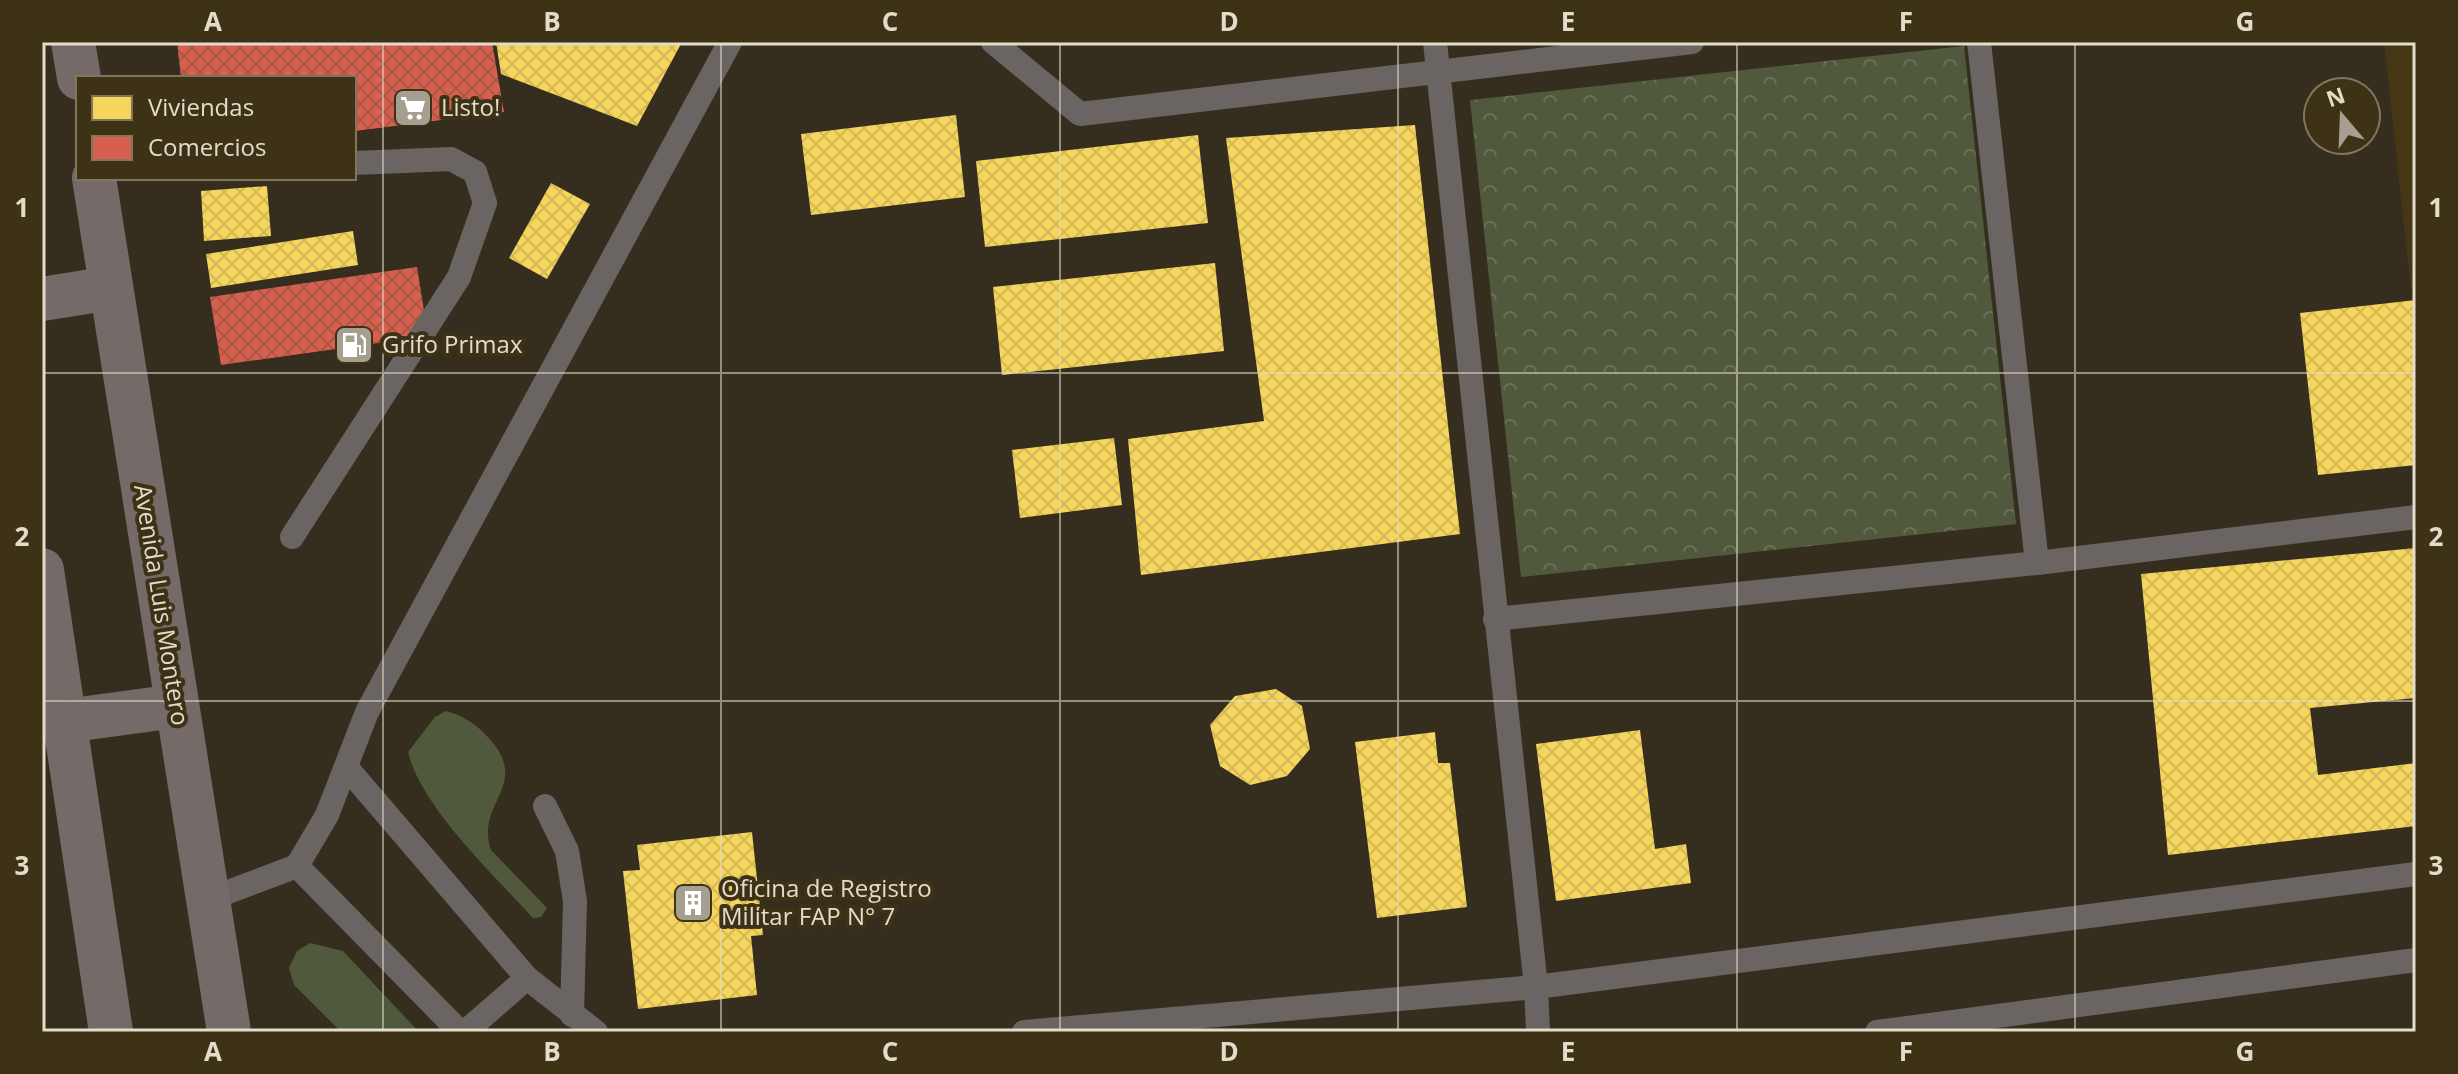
<svg xmlns="http://www.w3.org/2000/svg" width="2458" height="1074" font-family="'Open Sans',sans-serif">
  <defs>
    <pattern id="forest-crowns" width="20" height="18" patternUnits="userSpaceOnUse" patternTransform="scale(2)"><rect width="20" height="18" fill="#51593c"/><path d="M2 6a3 3 0 1 1 6 0M12 15a3 3 0 1 1 6 0" fill="none" stroke="#6a7057"/></pattern>
    <pattern id="homes-cross-hatch" width="8" height="8" patternUnits="userSpaceOnUse" patternTransform="scale(2)"><rect width="8" height="8" fill="#f6d55c"/><path d="M0 0l8 8M0 8l8-8" fill="none" stroke="#d2b856"/></pattern>
    <pattern id="shops-cross-hatch" width="8" height="8" patternUnits="userSpaceOnUse" patternTransform="scale(2)"><rect width="8" height="8" fill="#d6604d"/><path d="M0 0l8 8M0 8l8-8" fill="none" stroke="#aa5748"/></pattern>
  </defs>
  <rect width="100%" height="100%" fill="#352e1f"/>
  <path fill="#453715" d="M2384,42h32v247l-5,1z"/>
  <g fill="#51593c">
    <path d="M446,711c15,4 27,11 38,22 52,51 -10,68 7,117l56,58 -6,9 -8,1c-38,-42 -112,-111 -125,-166l27,-35z"/>
    <path d="M310,943l33,8 76,81h-78l-47,-47 -5,-17 8,-17z"/>
  </g>
  <path fill="url(#forest-crowns)" d="M1964,46l52,478 -495,53 -51,-477z"/>
  <g fill="url(#homes-cross-hatch)">
    <path d="M496,42h186l-45,84 -136,-52z"/>
    <path d="M956,115l9,82 -154,18 -10,-81z"/>
    <path d="M1415,125l45,409 -319,41 -13,-136 136,-18 -38,-283z"/>
    <path d="M1198,135l10,88 -223,24 -9,-86z"/>
    <path d="M551,183l39,21 -43,75 -38,-21z"/>
    <path d="M267,186l4,50 -67,5 -3,-50z"/>
    <path d="M353,231l5,34 -147,23 -5,-34z"/>
    <path d="M1215,263l9,88 -222,24 -9,-88z"/>
    <path d="M2416,300v165l-98,10 -18,-162z"/>
    <path d="M1114,438l8,67 -102,13 -8,-68z"/>
    <path d="M2416,548v150l-106,10 8,67 98,-12v63l-248,29 -27,-281z"/>
    <path d="M1276,689l26,17 8,43 -23,27 -37,9 -30,-19 -10,-41 25,-29z"/>
    <path d="M1640,730l15,119 31,-5 5,39 -135,18 -20,-157z"/>
    <path d="M1435,732l3,31h12l17,144 -90,11 -22,-176z"/>
    <path d="M752,832l11,103 -12,1 6,59 -119,14 -15,-138 17,-1 -3,-25z"/>
  </g>
  <g fill="url(#shops-cross-hatch)">
    <path d="M177,42h315l12,70 -149,19 -1,-53h-173z"/>
    <path d="M417,267l11,69 -207,29 -11,-68z"/>
  </g>
  <g fill="none" stroke-linecap="round" stroke-linejoin="round">
    <g stroke="#6a6462" stroke-width="24">
      <path d="M993,42l87,72 612,-72"/>
      <path d="M1435,42l101,945 2,45"/>
      <path d="M1979,42l58,521"/>
      <path d="M292,537l167,-260 26,-74 -10,-31 -24,-13 -97,4"/>
      <path d="M1495,619l542,-56 379,-46"/>
      <path d="M347,768l180,210 69,54"/>
      <path d="M545,806l22,45 8,50 -3,114"/>
      <path d="M297,866l163,166"/>
      <path d="M207,900l90,-34 30,-51 40,-103 363,-670"/>
      <path d="M465,1032l62,-54"/>
      <path d="M1024,1032l512,-45 880,-113"/>
      <path d="M1877,1032l539,-72"/>
    </g>
    <g stroke="#746b69" stroke-width="44">
      <path d="M73,42l6,36"/>
      <path d="M94,178l135,854"/>
      <path d="M42,299l69,-11"/>
      <path d="M42,570l69,462"/>
      <path d="M65,721l111,-15"/>
    </g>
  </g>
  <path fill="none" stroke="#e3dccb" stroke-width="2" stroke-opacity="0.55" d="M383,42v990M721,42v990M1060,42v990M1398,42v990M1737,42v990M2075,42v990M42,373h2374M42,701h2374"/>
  <defs>
    <symbol id="supermarket-square" viewBox="-11 -11 22 22"><rect x="-9" y="-9" width="18" height="18" rx="4" fill="#a69f8f" stroke="#3e3216"/><path d="M-6-5.5h2.5l.6 2H6L4.5 2H-2.5L-4.4-4H-6ZM-1.5 3.2a1.3 1.3 0 1 0 .1 0ZM3 3.2a1.3 1.3 0 1 0 .1 0Z" fill="#fff"/></symbol>
    <symbol id="fuel-square" viewBox="-11 -11 22 22"><rect x="-9" y="-9" width="18" height="18" rx="4" fill="#a69f8f" stroke="#3e3216"/><path d="M-5.5-6h7V0h2V4h1.3V-2.5L3-4.5l.8-.8L6-3V5H2.5V1h-1V6h-7ZM-4.2-4.7v3.2H.2V-4.7Z" fill="#fff"/></symbol>
    <symbol id="building-square" viewBox="-11 -11 22 22"><rect x="-9" y="-9" width="18" height="18" rx="4" fill="#a69f8f" stroke="#3e3216"/><path d="M-4-6H4V6H1V3H-1V6H-4ZM-2.5-4.3h1.7v1.8h-1.7ZM.8-4.3h1.7v1.8H.8ZM-2.5-1h1.7V.8h-1.7ZM.8-1h1.7V.8H.8Z" fill="#fff"/></symbol>
  </defs>
  <g fill-rule="evenodd">
    <use href="#supermarket-square" x="391" y="86" width="44" height="44"/>
    <use href="#fuel-square" x="332" y="323" width="44" height="44"/>
    <use href="#building-square" x="671" y="881" width="44" height="44"/>
  </g>
  <g text-anchor="middle" stroke-width="8" stroke-linejoin="round" paint-order="stroke">
    <g font-size="24" fill="#e3dccb" stroke="#3e3216" text-anchor="start">
      <text x="441" y="116">Listo!</text>
      <text x="382" y="353">Grifo Primax</text>
      <text x="721" y="897">Oficina de Registro<tspan x="721" dy="28">Militar FAP N° 7</tspan></text>
    </g>
    <g font-size="24" fill="#e3dccb" stroke="#3e3216">
      <text transform="translate(161 605) rotate(81)" y="8">Avenida Luis Montero</text>
    </g>
  </g>
  <rect width="2458" height="1074" fill="none" stroke="#3e3216" stroke-width="88"/>
  <rect x="76" y="76" width="280" height="104" fill="#3e3216" stroke="#80765e" stroke-width="2"/>
  <rect x="92" y="96" width="40" height="24" fill="#f6d55c" stroke="#80765e" stroke-width="2"/>
  <text x="148" y="116" font-size="24" fill="#e3dccb">Viviendas</text>
  <rect x="92" y="136" width="40" height="24" fill="#d6604d" stroke="#80765e" stroke-width="2"/>
  <text x="148" y="156" font-size="24" fill="#e3dccb">Comercios</text>
  <g transform="translate(2342 116) rotate(341)"><circle r="38" fill="#3e3216" stroke="#80765e" stroke-width="2"/>
  <path d="M0-6L14 30L0 20L-14 30Z" fill="#a69f8f"/>
  <text y="-12" font-size="22" font-weight="bold" text-anchor="middle" fill="#e3dccb">N</text>
  </g>
  <rect x="44" y="44" width="2370" height="986" fill="none" stroke="#e3dccb" stroke-width="3"/>
  <g font-size="26" text-anchor="middle" font-weight="bold" fill="#e3dccb">
    <text x="213" y="31">A</text>
    <text x="552" y="31">B</text>
    <text x="890" y="31">C</text>
    <text x="1229" y="31">D</text>
    <text x="1568" y="31">E</text>
    <text x="1906" y="31">F</text>
    <text x="2245" y="31">G</text>
    <text x="22" y="217">1</text>
    <text x="2436" y="217">1</text>
    <text x="22" y="546">2</text>
    <text x="2436" y="546">2</text>
    <text x="22" y="875">3</text>
    <text x="2436" y="875">3</text>
    <text x="213" y="1061">A</text>
    <text x="552" y="1061">B</text>
    <text x="890" y="1061">C</text>
    <text x="1229" y="1061">D</text>
    <text x="1568" y="1061">E</text>
    <text x="1906" y="1061">F</text>
    <text x="2245" y="1061">G</text>
  </g>
</svg>
